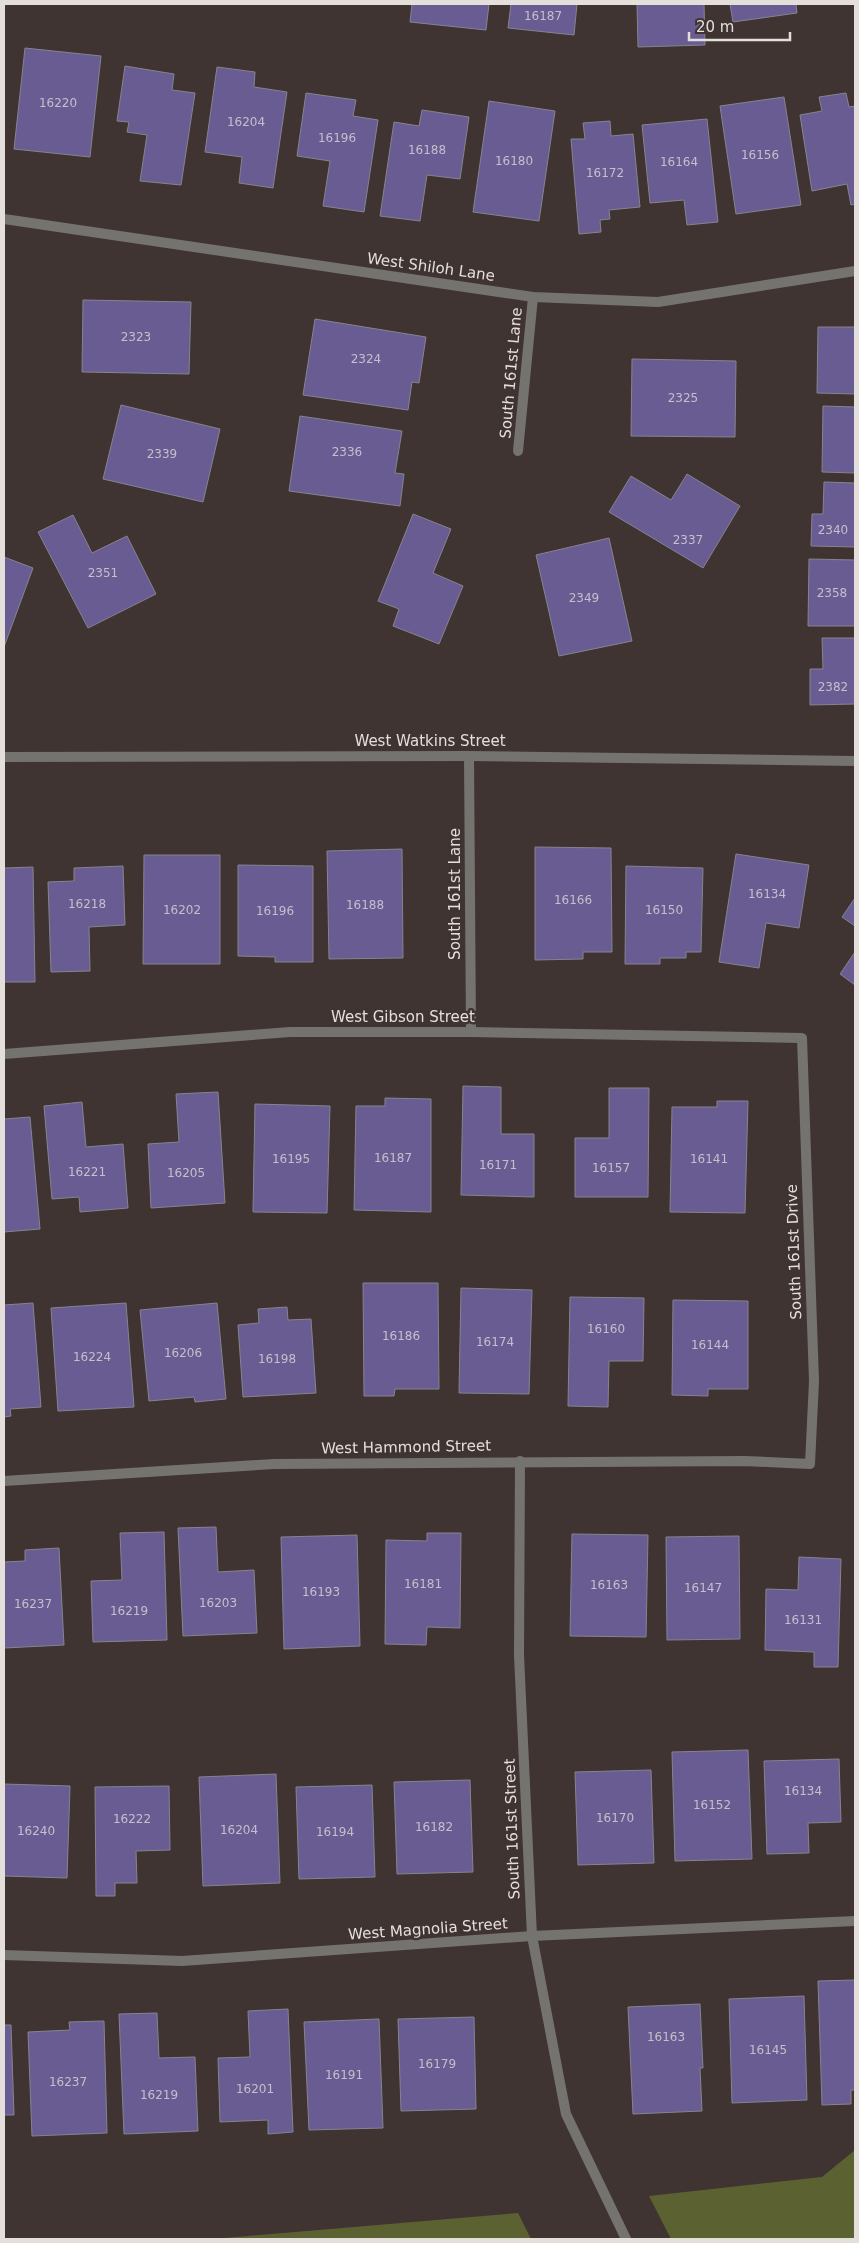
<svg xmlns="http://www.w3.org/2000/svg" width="859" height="2243" font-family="'DejaVu Sans',sans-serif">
  <rect width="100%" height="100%" fill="#3f3431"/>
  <g fill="#5c6131">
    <path d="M855,2150v89h-184l-22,-43 173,-19z"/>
    <path d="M518,2213l13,26h-319z"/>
  </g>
  <g fill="#695c92" stroke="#86848e">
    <path d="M412,4h77l-3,26 -76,-8z"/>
    <path d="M511,4h66l-3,31 -66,-7z"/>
    <path d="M637,4h67l1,41 -67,2z"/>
    <path d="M730,4h66l1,9 -64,9z"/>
    <path d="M25,48l76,8 -11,101 -76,-8z"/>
    <path d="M125,66l49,8 -2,16 23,3 -14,92 -41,-4 7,-46 -20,-3 2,-10 -12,-1z"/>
    <path d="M217,67l38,5 -1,15 33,5 -14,96 -34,-5 3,-26 -37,-5z"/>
    <path d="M306,93l50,7 -3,16 25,4 -14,92 -41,-6 7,-45 -33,-5z"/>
    <path d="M846,93l3,14 6,-1v98l-4,1 -4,-21 -35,7 -12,-76 22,-4 -3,-14z"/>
    <path d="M784,97l17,108 -65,9 -16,-108z"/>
    <path d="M489,101l66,10 -16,110 -66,-9z"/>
    <path d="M422,110l47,7 -9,62 -33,-4 -7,46 -40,-5 14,-94 25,4z"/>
    <path d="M707,119l11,103 -31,3 -3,-25 -34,3 -8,-78z"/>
    <path d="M610,121l1,15 22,-2 7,73 -31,3 1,9 -10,1 1,12 -22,2 -8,-95h14l-2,-16z"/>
    <path d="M83,300l108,2 -2,72 -107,-2z"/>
    <path d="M315,319l111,18 -7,46 -7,-1 -4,28 -105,-15z"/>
    <path d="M818,327h37v67l-38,-1z"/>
    <path d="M632,359l104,2 -1,76 -104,-1z"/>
    <path d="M121,405l99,24 -17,73 -100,-23z"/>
    <path d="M823,406l32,1v66l-33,-1z"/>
    <path d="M300,416l102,15 -7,42 9,1 -4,32 -111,-15z"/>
    <path d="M687,474l53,32 -37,62 -94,-56 22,-36 40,24z"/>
    <path d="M824,482l31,1v64l-44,-1 1,-32h11z"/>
    <path d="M413,514l38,15 -18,44 30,13 -24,58 -46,-18 6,-17 -21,-8z"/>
    <path d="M73,515l19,38 35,-17 29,58 -68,34 -50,-96z"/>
    <path d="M609,538l23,103 -73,15 -23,-101z"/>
    <path d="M4,557l29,11 -29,79z"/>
    <path d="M809,559l46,1v66h-47z"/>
    <path d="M822,638h33v66l-45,1v-36h13z"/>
    <path d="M535,847l76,1 1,104h-29v7l-48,1z"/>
    <path d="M402,849l1,109 -74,1 -2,-108z"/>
    <path d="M736,854l73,11 -10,63 -33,-5 -7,45 -40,-6z"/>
    <path d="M144,855h76v109h-77z"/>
    <path d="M238,865l75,1v96h-38v-5l-37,-1z"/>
    <path d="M123,866l2,59 -36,2 1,44 -39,1 -3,-90 26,-1v-13z"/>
    <path d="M626,866l77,2 -2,84h-15v6h-26v6h-35z"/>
    <path d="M33,867l2,115h-31v-114z"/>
    <path d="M855,898v28l-13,-9z"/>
    <path d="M855,952v33l-15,-11z"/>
    <path d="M463,1086l38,1v47h33v63l-73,-2z"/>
    <path d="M609,1088h40l-1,109h-73v-59h34z"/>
    <path d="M218,1092l7,111 -74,5 -3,-64 31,-2 -3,-48z"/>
    <path d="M385,1098l46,1v113l-77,-2 2,-104h29z"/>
    <path d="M717,1101h31l-3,112 -75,-1 2,-105h45z"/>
    <path d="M82,1102l4,45 37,-3 5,64 -48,4 -1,-15 -27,2 -8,-93z"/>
    <path d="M255,1104l75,2 -3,107 -74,-1z"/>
    <path d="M30,1117l10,112 -36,3v-113z"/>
    <path d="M363,1283h75l1,106h-44l-1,7h-30z"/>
    <path d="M461,1288l71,2 -3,104 -70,-1z"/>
    <path d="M570,1297l74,1 -1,63h-34l-1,46 -40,-1z"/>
    <path d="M673,1300l75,1v88h-40v7l-36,-1z"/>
    <path d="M33,1303l8,104 -31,2 1,7 -7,1v-112z"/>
    <path d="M126,1303l8,104 -76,4 -7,-103z"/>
    <path d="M217,1303l9,96 -31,3 -1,-5 -45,4 -9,-91z"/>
    <path d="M287,1307l1,13 23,-1 5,74 -73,4 -5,-72 21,-2 -1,-14z"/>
    <path d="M216,1527l2,45 36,-2 3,63 -74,3 -5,-108z"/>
    <path d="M164,1532l3,108 -74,2 -2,-61 31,-1 -2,-47z"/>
    <path d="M427,1533h34l-1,95 -33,-1 -1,18 -41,-1 1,-104 41,1z"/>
    <path d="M572,1534l76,1 -2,102 -76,-1z"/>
    <path d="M357,1535l3,111 -76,3 -3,-112z"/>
    <path d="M739,1536l1,103 -73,1 -1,-103z"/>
    <path d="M59,1548l5,97 -60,3v-86l21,-1v-11z"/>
    <path d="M799,1557l42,2 -3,108h-24v-15l-49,-2 1,-61 32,1z"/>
    <path d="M748,1750l4,109 -77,2 -3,-109z"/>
    <path d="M839,1759l2,63 -33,1 1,30 -42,1 -3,-93z"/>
    <path d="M651,1770l3,93 -76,2 -3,-93z"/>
    <path d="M276,1774l4,109 -77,3 -4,-109z"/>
    <path d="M470,1780l3,92 -76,2 -3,-92z"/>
    <path d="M4,1784l66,2 -3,92 -63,-2z"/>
    <path d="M372,1785l3,92 -76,2 -3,-92z"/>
    <path d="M169,1786l1,64 -34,1 1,32h-22v13h-19l-1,-109z"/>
    <path d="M855,1980v110h-4v14l-29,1 -4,-124z"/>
    <path d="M804,1996l3,104 -75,3 -3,-104z"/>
    <path d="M700,2004l3,64h-3l2,43 -69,3 -5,-107z"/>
    <path d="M288,2009l5,123 -25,2v-14l-48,2 -2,-64 32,-1 -2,-46z"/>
    <path d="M157,2013l2,45 36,-1 3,74 -74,3 -5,-120z"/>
    <path d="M474,2017l2,92 -75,2 -3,-92z"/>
    <path d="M379,2019l4,109 -74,2 -5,-108z"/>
    <path d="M104,2021l3,112 -75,3 -4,-104 42,-2 -1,-8z"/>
    <path d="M4,2025h7l3,90h-10z"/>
  </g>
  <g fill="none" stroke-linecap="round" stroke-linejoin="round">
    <g stroke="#75736f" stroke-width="10">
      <path d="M4,219l529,78 125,5 197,-31"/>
      <path d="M518,451l15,-154"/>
      <path d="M469,756l2,276"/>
      <path d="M4,757l465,-1 386,5"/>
      <path d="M4,1054l286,-22h181l331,6 12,343 -4,83 -65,-3 -471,3 -270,17"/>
      <path d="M520,1461l-1,194 13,281 34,178 60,125"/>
      <path d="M4,1955l178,6 350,-25 323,-15"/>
    </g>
  </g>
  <g text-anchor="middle" stroke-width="5" stroke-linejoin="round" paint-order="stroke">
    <g font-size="12" fill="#c6beca">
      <text x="543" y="20">16187</text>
      <text x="58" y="107">16220</text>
      <text x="246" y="126">16204</text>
      <text x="337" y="142">16196</text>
      <text x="427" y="154">16188</text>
      <text x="760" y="159">16156</text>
      <text x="514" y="165">16180</text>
      <text x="679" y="166">16164</text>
      <text x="605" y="177">16172</text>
      <text x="136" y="341">2323</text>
      <text x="366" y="363">2324</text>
      <text x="683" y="402">2325</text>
      <text x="347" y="456">2336</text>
      <text x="162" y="458">2339</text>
      <text x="833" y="534">2340</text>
      <text x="688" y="544">2337</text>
      <text x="103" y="577">2351</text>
      <text x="832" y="597">2358</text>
      <text x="584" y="602">2349</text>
      <text x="833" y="691">2382</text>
      <text x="767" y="898">16134</text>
      <text x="573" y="904">16166</text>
      <text x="87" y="908">16218</text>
      <text x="365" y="909">16188</text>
      <text x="182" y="914">16202</text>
      <text x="664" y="914">16150</text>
      <text x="275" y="915">16196</text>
      <text x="393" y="1162">16187</text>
      <text x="291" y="1163">16195</text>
      <text x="709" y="1163">16141</text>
      <text x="498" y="1169">16171</text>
      <text x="611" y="1172">16157</text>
      <text x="87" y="1176">16221</text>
      <text x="186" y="1177">16205</text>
      <text x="606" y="1333">16160</text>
      <text x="401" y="1340">16186</text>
      <text x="495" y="1346">16174</text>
      <text x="710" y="1349">16144</text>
      <text x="183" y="1357">16206</text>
      <text x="92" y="1361">16224</text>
      <text x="277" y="1363">16198</text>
      <text x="423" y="1588">16181</text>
      <text x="609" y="1589">16163</text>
      <text x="703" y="1592">16147</text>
      <text x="321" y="1596">16193</text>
      <text x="218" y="1607">16203</text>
      <text x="33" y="1608">16237</text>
      <text x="129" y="1615">16219</text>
      <text x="803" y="1624">16131</text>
      <text x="803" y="1795">16134</text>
      <text x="712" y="1809">16152</text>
      <text x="615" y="1822">16170</text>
      <text x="132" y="1823">16222</text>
      <text x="434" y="1831">16182</text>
      <text x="239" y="1834">16204</text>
      <text x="36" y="1835">16240</text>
      <text x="335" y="1836">16194</text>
      <text x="666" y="2041">16163</text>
      <text x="768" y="2054">16145</text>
      <text x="437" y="2068">16179</text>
      <text x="344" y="2079">16191</text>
      <text x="68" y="2086">16237</text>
      <text x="255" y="2093">16201</text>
      <text x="159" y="2099">16219</text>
    </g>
    <g font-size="15" fill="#e5dfdc" stroke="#3f3431">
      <text transform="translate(431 267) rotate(8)" y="5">West Shiloh Lane</text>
      <text transform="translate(511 373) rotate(-85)" y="5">South 161st Lane</text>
      <text x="430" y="746">West Watkins Street</text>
      <text transform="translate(455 894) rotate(-90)" y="5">South 161st Lane</text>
      <text x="403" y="1022">West Gibson Street</text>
      <text transform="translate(794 1252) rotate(-92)" y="5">South 161st Drive</text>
      <text transform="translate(406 1447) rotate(-1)" y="5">West Hammond Street</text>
      <text transform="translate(512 1829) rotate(-92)" y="5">South 161st Street</text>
      <text transform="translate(428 1929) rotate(-4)" y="5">West Magnolia Street</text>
    </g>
  </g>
  <rect width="859" height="2243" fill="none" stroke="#e5dfdc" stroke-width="10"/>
  <path d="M689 32v8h101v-8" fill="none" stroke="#e5dfdc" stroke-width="2.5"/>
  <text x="696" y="32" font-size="15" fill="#e5dfdc" stroke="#3f3431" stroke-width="4" paint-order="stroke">20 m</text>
</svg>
